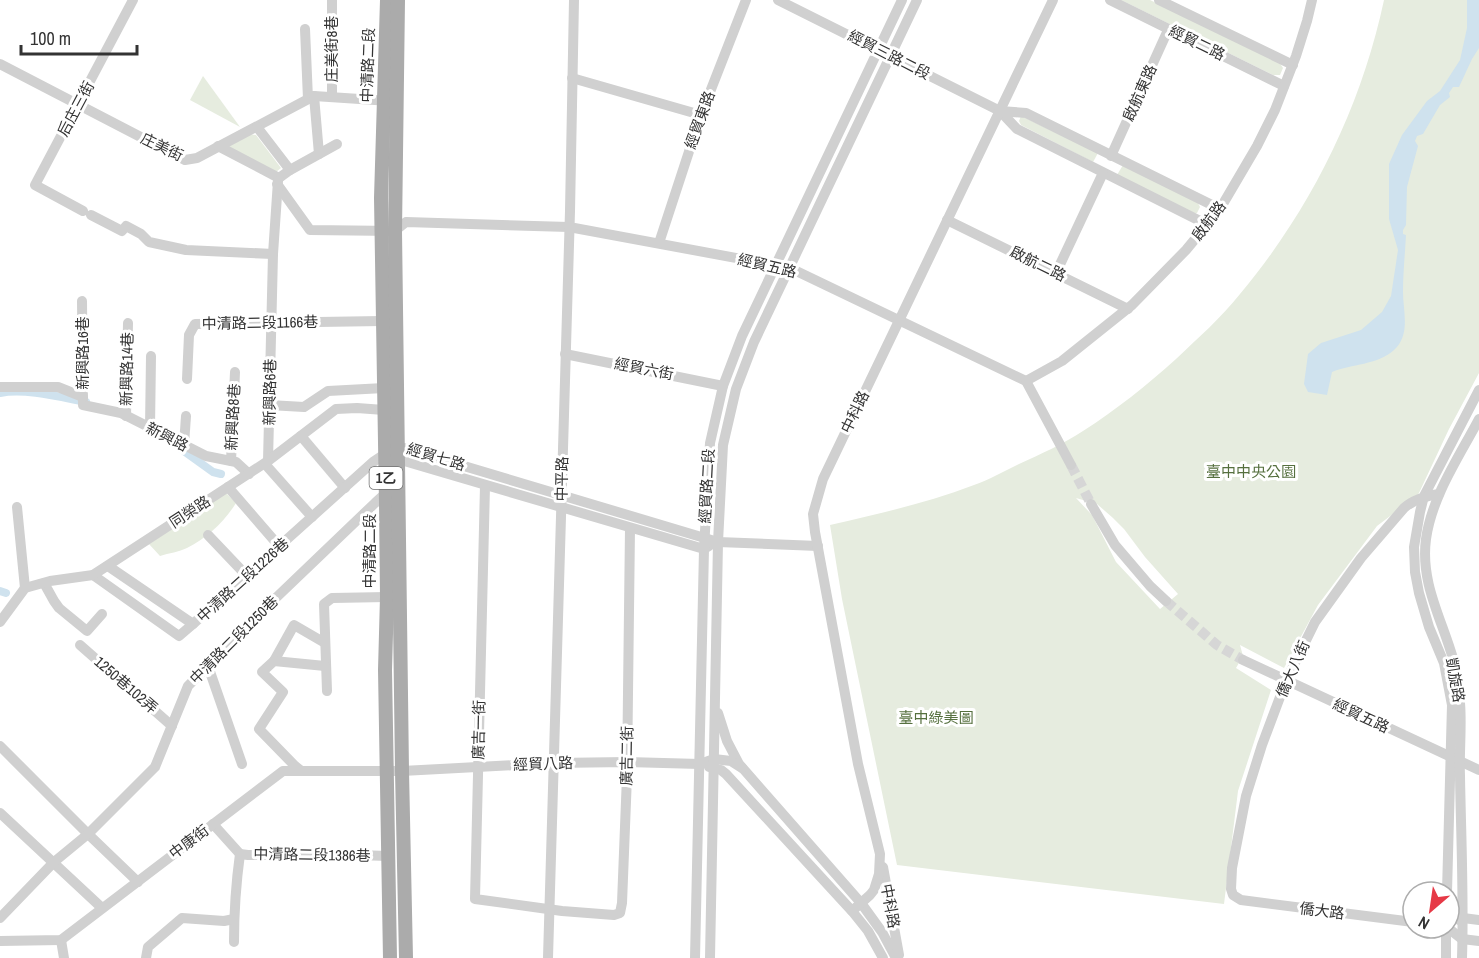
<svg xmlns="http://www.w3.org/2000/svg" width="1479" height="958" font-family="'Archivo Narrow','Noto Sans TC',sans-serif">
  <rect width="100%" height="100%" fill="#fff"/>
  <g fill="#e6ecdf" fill-rule="evenodd">
    <path d="M1121,0h29l129,62 4,6 -3,7h-7z"/>
    <path d="M1384,0h95v373l-30,56 -31,66 -41,31 -59,79 -34,63 -44,-23 3,11 -7,12 35,22 -33,101 -14,113 -327,-39 -55,-266 -12,-74c48,-11 97,-22 144,-40 15,-5 30,-14 45,-21 22,-10 44,-20 64,-33 33,-21 64,-46 93,-72 22,-21 45,-41 64,-65 71,-85 121,-186 144,-294zM1076,498l21,6 16,14 11,11 21,28 33,37 -18,15 -44,-47 -24,-47z"/>
    <path d="M203,76l37,51 -50,-27z"/>
    <path d="M1021,116l77,37 -5,9 -72,-37 -2,-4z"/>
    <path d="M247,134l9,1 25,33 -5,4 -55,-24z"/>
    <path d="M1123,165l75,38 2,4 -3,6 -5,1 -75,-39z"/>
    <path d="M226,493l10,10c-11,18 -30,36 -49,45 -8,4 -18,5 -27,8l-11,-12z"/>
  </g>
  <path fill="#cfe2ee" d="M1467,0h12v48l-7,11 -13,28h-6l-4,6 1,4 -10,8 -17,29 -6,2 -2,5 3,5 -11,41 -1,38 -3,5v4l3,1c-1,19 -3,38 -3,57 0,19 8,43 -9,58 -17,15 -42,14 -62,22l-5,23 -19,-3 -4,-8 4,-30 13,-11 40,-13 21,-18 9,-16 7,-46 -9,-31v-55l13,-29 25,-34 13,-10 20,-31 7,-32z"/>
  <g fill="none" stroke-linecap="round" stroke-linejoin="round">
    <g stroke="#cfe2ee" stroke-width="8">
      <path d="M0,393c25,-5 60,4 86,9"/>
      <path d="M176,440l5,9 32,23 8,2"/>
      <path d="M0,591l6,2"/>
    </g>
    <g stroke="#d6d6d6" stroke-width="10" stroke-dasharray="10 5" stroke-linecap="butt">
      <path d="M1071,465l20,39"/>
      <path d="M1166,601l51,44 26,15"/>
    </g>
    <g stroke="#d0d0d0" stroke-width="10">
      <path d="M778,0l222,111 17,18 191,96"/>
      <path d="M1110,0l174,86"/>
      <path d="M1159,0l134,65"/>
      <path d="M305,29l3,70"/>
      <path d="M0,64l185,96 12,-2 117,-62 76,5"/>
      <path d="M572,78l129,37"/>
      <path d="M314,96l5,58"/>
      <path d="M332,97v-97"/>
      <path d="M1000,111l26,2 194,96"/>
      <path d="M257,127l33,43 -11,8"/>
      <path d="M218,146l61,32"/>
      <path d="M1111,156l57,-126"/>
      <path d="M290,170l47,-26"/>
      <path d="M277,184l33,46 85,1 11,-9 163,5 221,41 236,113 45,84"/>
      <path d="M83,211l-48,-26 98,-185"/>
      <path d="M91,215l31,16 4,-5 15,8 8,8 37,8 87,4"/>
      <path d="M947,220l181,89"/>
      <path d="M659,243l42,-128 45,-115"/>
      <path d="M1056,273l47,-100"/>
      <path d="M82,301l1,104 38,8 85,43 30,6 13,12"/>
      <path d="M565,354l158,32"/>
      <path d="M187,379l2,-44 6,-11 187,-3"/>
      <path d="M1026,381l36,-20 70,-56 54,-55 34,-41 37,-63 18,-36 21,-54 11,-35 5,-21"/>
      <path d="M0,387h58l25,10"/>
      <path d="M269,405l35,2 24,-16 56,-3"/>
      <path d="M126,416l2,-93"/>
      <path d="M150,428l1,-72"/>
      <path d="M301,436l44,52"/>
      <path d="M184,445l2,-29"/>
      <path d="M394,458l310,91 5,-3"/>
      <path d="M231,461l4,-89"/>
      <path d="M268,461l5,-207 5,-73"/>
      <path d="M265,464l47,53"/>
      <path d="M485,486l-10,413 87,12 52,4 6,-2 2,-10 5,-127 3,-248"/>
      <path d="M228,487l51,59"/>
      <path d="M1091,504l24,41 35,41 16,15"/>
      <path d="M17,507l8,81"/>
      <path d="M208,535l38,40"/>
      <path d="M108,566l85,58"/>
      <path d="M93,575l86,61 14,-12 13,-12 167,-150 24,-16 321,96 100,4"/>
      <path d="M44,583l10,18 5,7 28,23 15,-17"/>
      <path d="M0,622l25,-34 25,-7 43,-6 175,-114 68,-52 21,-1 27,2"/>
      <path d="M80,645l92,81"/>
      <path d="M1243,660l236,110"/>
      <path d="M274,661l20,-36 31,18"/>
      <path d="M208,666l34,98"/>
      <path d="M327,691l-3,-87 8,-6 55,-1"/>
      <path d="M718,713l9,28 12,23 122,139 21,29 14,26"/>
      <path d="M0,746l88,88 50,48"/>
      <path d="M709,767l12,3 5,4 126,137 16,20 15,27"/>
      <path d="M300,770l-5,-4 -36,-37 24,-37 -21,-20 12,-11 51,5"/>
      <path d="M0,813l102,95"/>
      <path d="M213,824l27,30 8,1 77,-1 63,2"/>
      <path d="M883,867l16,88"/>
      <path d="M1447,892l5,-187 -8,-42 -15,-36 -10,-34 -4,-21 -1,-25 6,-35 4,-16 55,-106"/>
      <path d="M852,911l18,-16 4,-5 5,-16 1,-20 -22,-90 -43,-232 -2,-18 10,-35 230,-479"/>
      <path d="M0,918l54,-56 34,-28 67,-67 33,-81 70,-71 117,-112 11,-10 4,-2"/>
      <path d="M1459,920l4,-2 16,2"/>
      <path d="M1413,922l-172,-22 -8,-5 -2,-6 1,-21 14,-72 16,-51 24,-64 29,-59 46,-64 43,-50c10,-9 22,-12 35,-14"/>
      <path d="M1448,928l14,11 17,2"/>
      <path d="M61,940l3,18"/>
      <path d="M0,941l61,-1 222,-169h119l152,-8 73,-1 73,2 14,-5 17,2 11,7"/>
      <path d="M234,942c0,-30 2,-59 6,-88"/>
      <path d="M146,958l2,-11 34,-29 42,3 10,-2"/>
      <path d="M548,958l22,-747 4,-211"/>
      <path d="M695,958l9,-409 6,-106 13,-57 19,-50 160,-336"/>
      <path d="M710,958l8,-416 5,-97 13,-56 18,-47 163,-342"/>
      <path d="M1446,958v-30"/>
      <path d="M1462,958c2,-61 -1,-122 -2,-182 -1,-24 2,-49 0,-73 -1,-14 -3,-28 -6,-41 -11,-41 -34,-78 -28,-123 6,-43 33,-82 53,-120"/>
    </g>
    <g stroke="#ababab" stroke-width="14">
      <path d="M387,0l-6,198 5,305 1,94 -2,73 5,288"/>
      <path d="M398,0l-3,231 7,540 4,187"/>
    </g>
  </g>
  <g text-anchor="middle" stroke-width="6" stroke-linejoin="round" paint-order="stroke">
    <rect fill="#fff" stroke="#707070" stroke-width="1.5" x="369.5" y="467" width="33" height="22" rx="4.5"/>
    <g font-size="14" font-weight="bold" fill="#333">
      <text x="386" y="483">1乙</text>
    </g>
    <g font-size="15" fill="#333" stroke="#fff">
      <text transform="translate(1197 43) rotate(26)" y="5">經貿二路</text>
      <text transform="translate(332 49) rotate(-90)" y="5">庄美街8巷</text>
      <text transform="translate(889 55) rotate(27)" y="5">經貿三路二段</text>
      <text transform="translate(368 65) rotate(-88)" y="5">中清路二段</text>
      <text transform="translate(1140 93) rotate(-66)" y="5">啟航東路</text>
      <text transform="translate(76 109) rotate(-62)" y="5">后庄三街</text>
      <text transform="translate(700 120) rotate(-70)" y="5">經貿東路</text>
      <text transform="translate(162 147) rotate(26)" y="5">庄美街</text>
      <text transform="translate(1209 221) rotate(-53)" y="5">啟航路</text>
      <text transform="translate(1038 264) rotate(26)" y="5">啟航二路</text>
      <text transform="translate(767 266) rotate(13)" y="5">經貿五路</text>
      <text transform="translate(260 323) rotate(-1)" y="5">中清路二段1166巷</text>
      <text transform="translate(83 353) rotate(-90)" y="5">新興路16巷</text>
      <text transform="translate(127 369) rotate(-89)" y="5">新興路14巷</text>
      <text transform="translate(644 369) rotate(11)" y="5">經貿六街</text>
      <text transform="translate(270 392) rotate(-89)" y="5">新興路6巷</text>
      <text transform="translate(855 412) rotate(-64)" y="5">中科路</text>
      <text transform="translate(233 417) rotate(-87)" y="5">新興路8巷</text>
      <text transform="translate(167 437) rotate(27)" y="5">新興路</text>
      <text transform="translate(436 457) rotate(17)" y="5">經貿七路</text>
      <text transform="translate(562 479) rotate(-89)" y="5">中平路</text>
      <text transform="translate(707 486) rotate(-87)" y="5">經貿路二段</text>
      <text transform="translate(190 512) rotate(-33)" y="5">同榮路</text>
      <text transform="translate(370 551) rotate(-90)" y="5">中清路二段</text>
      <text transform="translate(243 580) rotate(-42)" y="5">中清路二段1226巷</text>
      <text transform="translate(234 640) rotate(-45)" y="5">中清路二段1250巷</text>
      <text transform="translate(1293 669) rotate(-66)" y="5">僑大八街</text>
      <text transform="translate(1455 680) rotate(80)" y="5">凱旋路</text>
      <text transform="translate(126 685) rotate(41)" y="5">1250巷102弄</text>
      <text transform="translate(1361 716) rotate(25)" y="5">經貿五路</text>
      <text transform="translate(479 730) rotate(-89)" y="5">廣吉一街</text>
      <text transform="translate(627 756) rotate(-89)" y="5">廣吉二街</text>
      <text transform="translate(543 764) rotate(-2)" y="5">經貿八路</text>
      <text transform="translate(189 842) rotate(-37)" y="5">中康街</text>
      <text transform="translate(312 855) rotate(1)" y="5">中清路二段1386巷</text>
      <text transform="translate(890 906) rotate(80)" y="5">中科路</text>
      <text transform="translate(1322 911) rotate(7)" y="5">僑大路</text>
    </g>
    <g font-size="15" fill="#56703f" stroke="#fff">
      <text x="1251" y="477">臺中中央公園</text>
      <text x="936" y="723">臺中綠美圖</text>
    </g>
  </g>
  <g transform="translate(1431 910) rotate(209)"><circle r="28" fill="#ffffff" stroke="#adadad" stroke-width="1.5"/>
  <path d="M0-4.5L10 22L0 15L-10 22Z" fill="#e63946"/>
  <text y="-9" font-size="16" font-weight="bold" text-anchor="middle" fill="#333333">N</text>
  </g>
  <path d="M21 45v9h116v-9" fill="none" stroke="#333333" stroke-width="3"/>
  <text x="30" y="45" font-size="18" fill="#333333" stroke="#ffffff" stroke-width="4.5" paint-order="stroke">100 m</text>
</svg>
